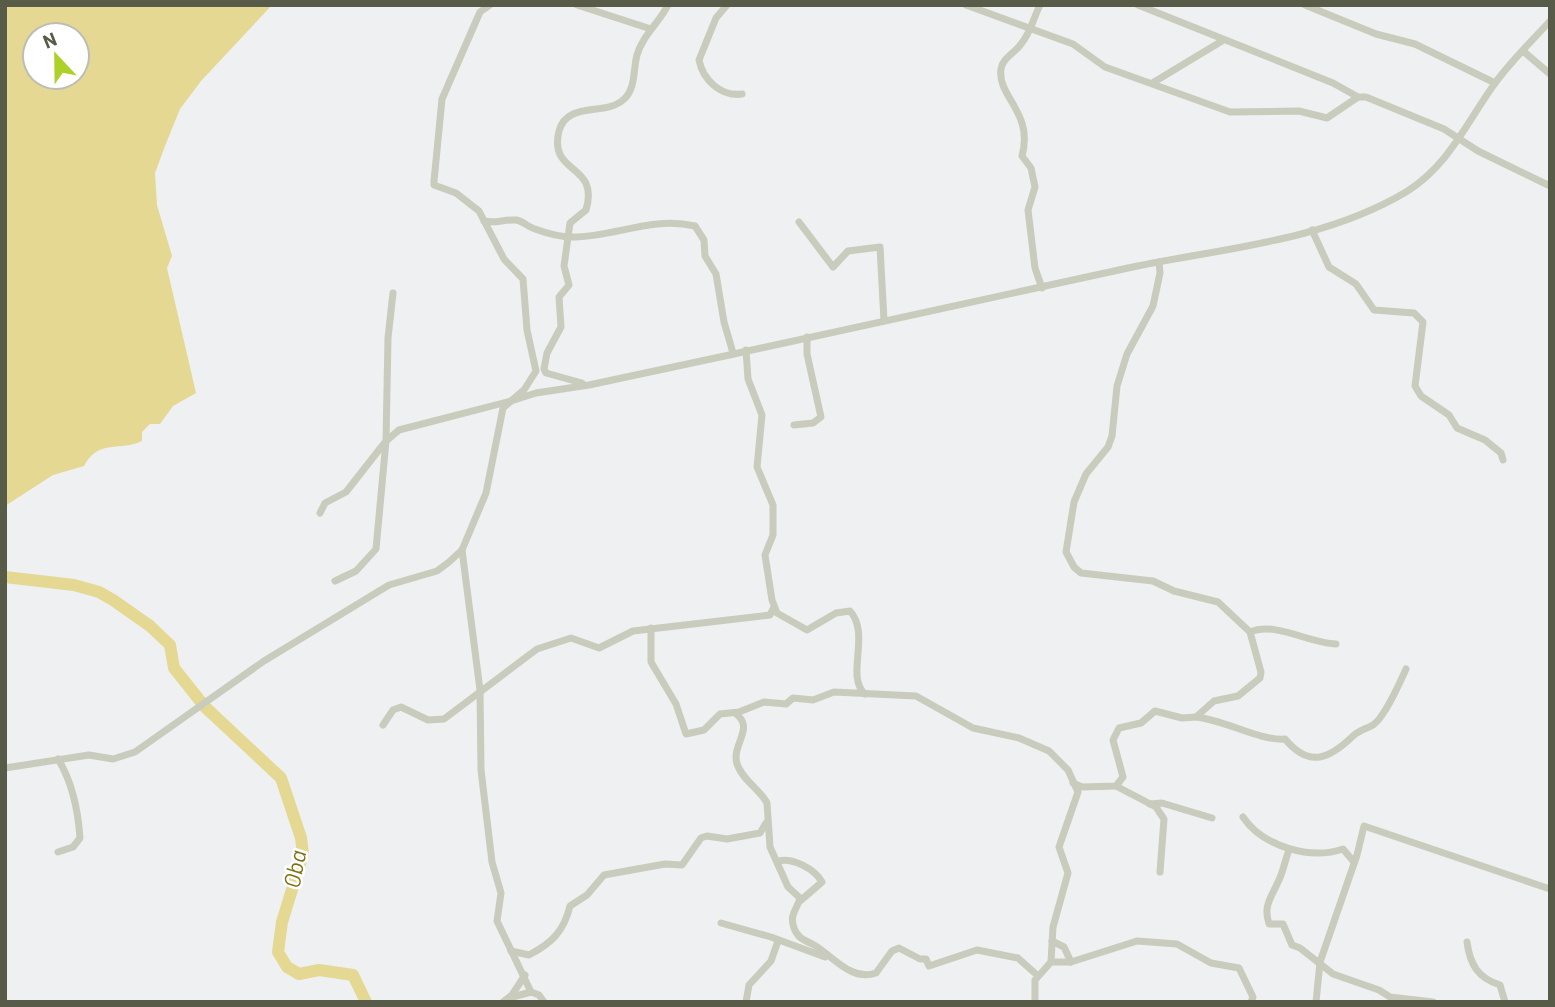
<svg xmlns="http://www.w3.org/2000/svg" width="1555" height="1007" font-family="Barlow,sans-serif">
  <rect width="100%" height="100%" fill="#eff0f1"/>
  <path fill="#e4d893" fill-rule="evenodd" d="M5,5h267l-71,76 -21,28 -15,37 -10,27 2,32 15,51 -5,12 29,125 -23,13 -13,18h-10l-8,8v9c-22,11 -43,-3 -58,25l-31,9 -48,31zM35,35h42v42h-42z"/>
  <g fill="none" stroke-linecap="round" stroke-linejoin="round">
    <g stroke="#e4d893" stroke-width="12">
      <path d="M5,577l69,8 25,7 14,8 37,26 20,19 4,23 27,34"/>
      <path d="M204,706l77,72 20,60 2,16 -21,68 -4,30 9,15 12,7 20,-4 34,5 13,27"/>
    </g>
    <g stroke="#c9cbbc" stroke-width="7">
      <path d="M577,5l74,24"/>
      <path d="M727,5l-11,13 -17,42c4,20 22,37 43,34"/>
      <path d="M966,5l107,39 32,23 125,45 69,-1 28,7 31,-21h8l78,32 34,22 72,35"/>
      <path d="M1040,5c-7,14 -9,27 -19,39 -6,9 -18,13 -20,25 -4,28 33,43 21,87l9,12 4,19 -7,23 7,58 7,20"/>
      <path d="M1138,5l195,78 25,14"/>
      <path d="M1305,5l71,29 39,10 80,39"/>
      <path d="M1523,51l27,23"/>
      <path d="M1154,82l68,-41"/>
      <path d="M484,221c11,3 20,-2 32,-1 7,1 12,7 19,9 11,4 26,8 37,8 43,0 79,-21 123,-11l9,14 1,16 11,18 8,48 9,31"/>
      <path d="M799,222l34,45 15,-16 32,-4 4,73"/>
      <path d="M1312,230l17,37 27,17 18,26 40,3 9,9 -8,64 6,10 28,19 8,13 28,12 16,13 2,7"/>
      <path d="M746,350l2,29 14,36 -5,52 16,38v30l-8,20 7,45 5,13 30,17 29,-17 14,-2c21,23 -5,66 15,83"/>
      <path d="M582,383l-36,-10 -2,-4 3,-16 14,-26 -2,-30 10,-12 -5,-19 6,-43 16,-13c14,-48 -38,-34 -27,-79 8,-30 46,-15 64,-31 13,-10 10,-31 14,-45 6,-20 22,-32 31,-50"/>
      <path d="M794,425l19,-2 8,-6 -14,-63v-17"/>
      <path d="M320,513l5,-10 21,-11 40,-51 2,-103 5,-45"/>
      <path d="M462,550l18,140 1,80 11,92 9,31 -4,28 34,71 8,3 5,7"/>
      <path d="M335,581l21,-10 20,-22 10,-108 13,-11 112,-29 13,-11 12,-19 -9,-41 -4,-51 -19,-20 -25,-48 -23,-18 -22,-8v-4l8,-82 38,-87 10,-7"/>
      <path d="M651,628v34l25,42 10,30 18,-4 16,-16 19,-2 25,-10 22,2 7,-6 20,2 21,-8 82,4 57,32 46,10 30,13 19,19 10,22 -19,55 9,26 -15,54 -2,35"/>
      <path d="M1250,632c25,-11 58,11 86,12"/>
      <path d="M735,713c21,15 -4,31 2,51 6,17 22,24 30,39l3,44 18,40 12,11c-3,12 -11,16 -6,30 4,11 11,12 20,17 18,10 37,37 62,28l16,-22 7,-3 21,11h6l3,7 48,-16 41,8 19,17"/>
      <path d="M1196,717c29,3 64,24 89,22 25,30 45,19 68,-3 6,-6 13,-7 20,-11 12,-8 27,-43 33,-56"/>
      <path d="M383,725l10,-15 8,-3 27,13 16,-1 93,-70 34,-11 28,10 34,-17 137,-16 4,-8"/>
      <path d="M58,759c15,24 20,51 22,79l-7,9 -15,5"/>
      <path d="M5,768l84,-13 24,4 22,-7 129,-91 125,-76 48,-14 12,-9 13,-12 24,-57 17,-85 8,-7 25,-8 53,-8c180,-38 360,-78 539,-117 94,-20 194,-26 278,-76 42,-26 60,-68 87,-106 16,-23 38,-44 57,-65"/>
      <path d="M1073,783l9,4 34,-1 7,-9 -10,-37 6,-12 22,-5 14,-12 27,7 14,-1 18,-16 24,-5 22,-18 1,-6 -11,-40 -32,-30 -44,-11 -21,-10 -72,-8 -7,-6 -8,-15 8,-50 12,-28 22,-27 4,-11 5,-50 10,-32 26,-48 7,-33 -1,-11"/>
      <path d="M1116,786l40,21 8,12 -4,53"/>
      <path d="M1150,804l12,-1 50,15"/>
      <path d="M1243,817c20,30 68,43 100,32l11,13"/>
      <path d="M1289,850c-4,10 -6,23 -11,32 -7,16 -15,24 -9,42h14l9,21 8,3 33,26 46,16 11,7 43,5"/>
      <path d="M778,861c14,-4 37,8 44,21l-22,19"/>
      <path d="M721,923l50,14 54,20"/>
      <path d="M1052,941l12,6 7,15"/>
      <path d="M1467,942c3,23 11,36 33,43l5,17"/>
      <path d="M511,951l18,4c23,-12 35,-24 41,-49l17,-11 17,-20 61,-11 17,1 19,-27 6,-2 20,3 33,-6 6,-10"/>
      <path d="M509,998l22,-6"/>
      <path d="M503,1002l9,-7 13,-20"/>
      <path d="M746,1002l3,-17 22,-24 7,-20"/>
      <path d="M1035,1002v-22l16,-18h20l66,-21 40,3 34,19 28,5 14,29 -2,5"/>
      <path d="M1316,1002l4,-40 37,-107 7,-29 186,63"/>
    </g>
  </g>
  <g text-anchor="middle" stroke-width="5" stroke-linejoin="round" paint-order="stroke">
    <g font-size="23" font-style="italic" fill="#827217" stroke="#fff">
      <text transform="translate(295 869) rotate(-79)" y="8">Oba</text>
    </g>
  </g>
  <rect width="1555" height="1007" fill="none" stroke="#595b49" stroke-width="14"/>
  <g transform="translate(56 56) rotate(338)"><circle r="33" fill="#ffffff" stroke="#bdbdb6" stroke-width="2"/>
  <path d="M0-5L12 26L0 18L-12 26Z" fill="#aed129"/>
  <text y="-10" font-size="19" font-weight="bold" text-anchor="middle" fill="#595b49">N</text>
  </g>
</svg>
